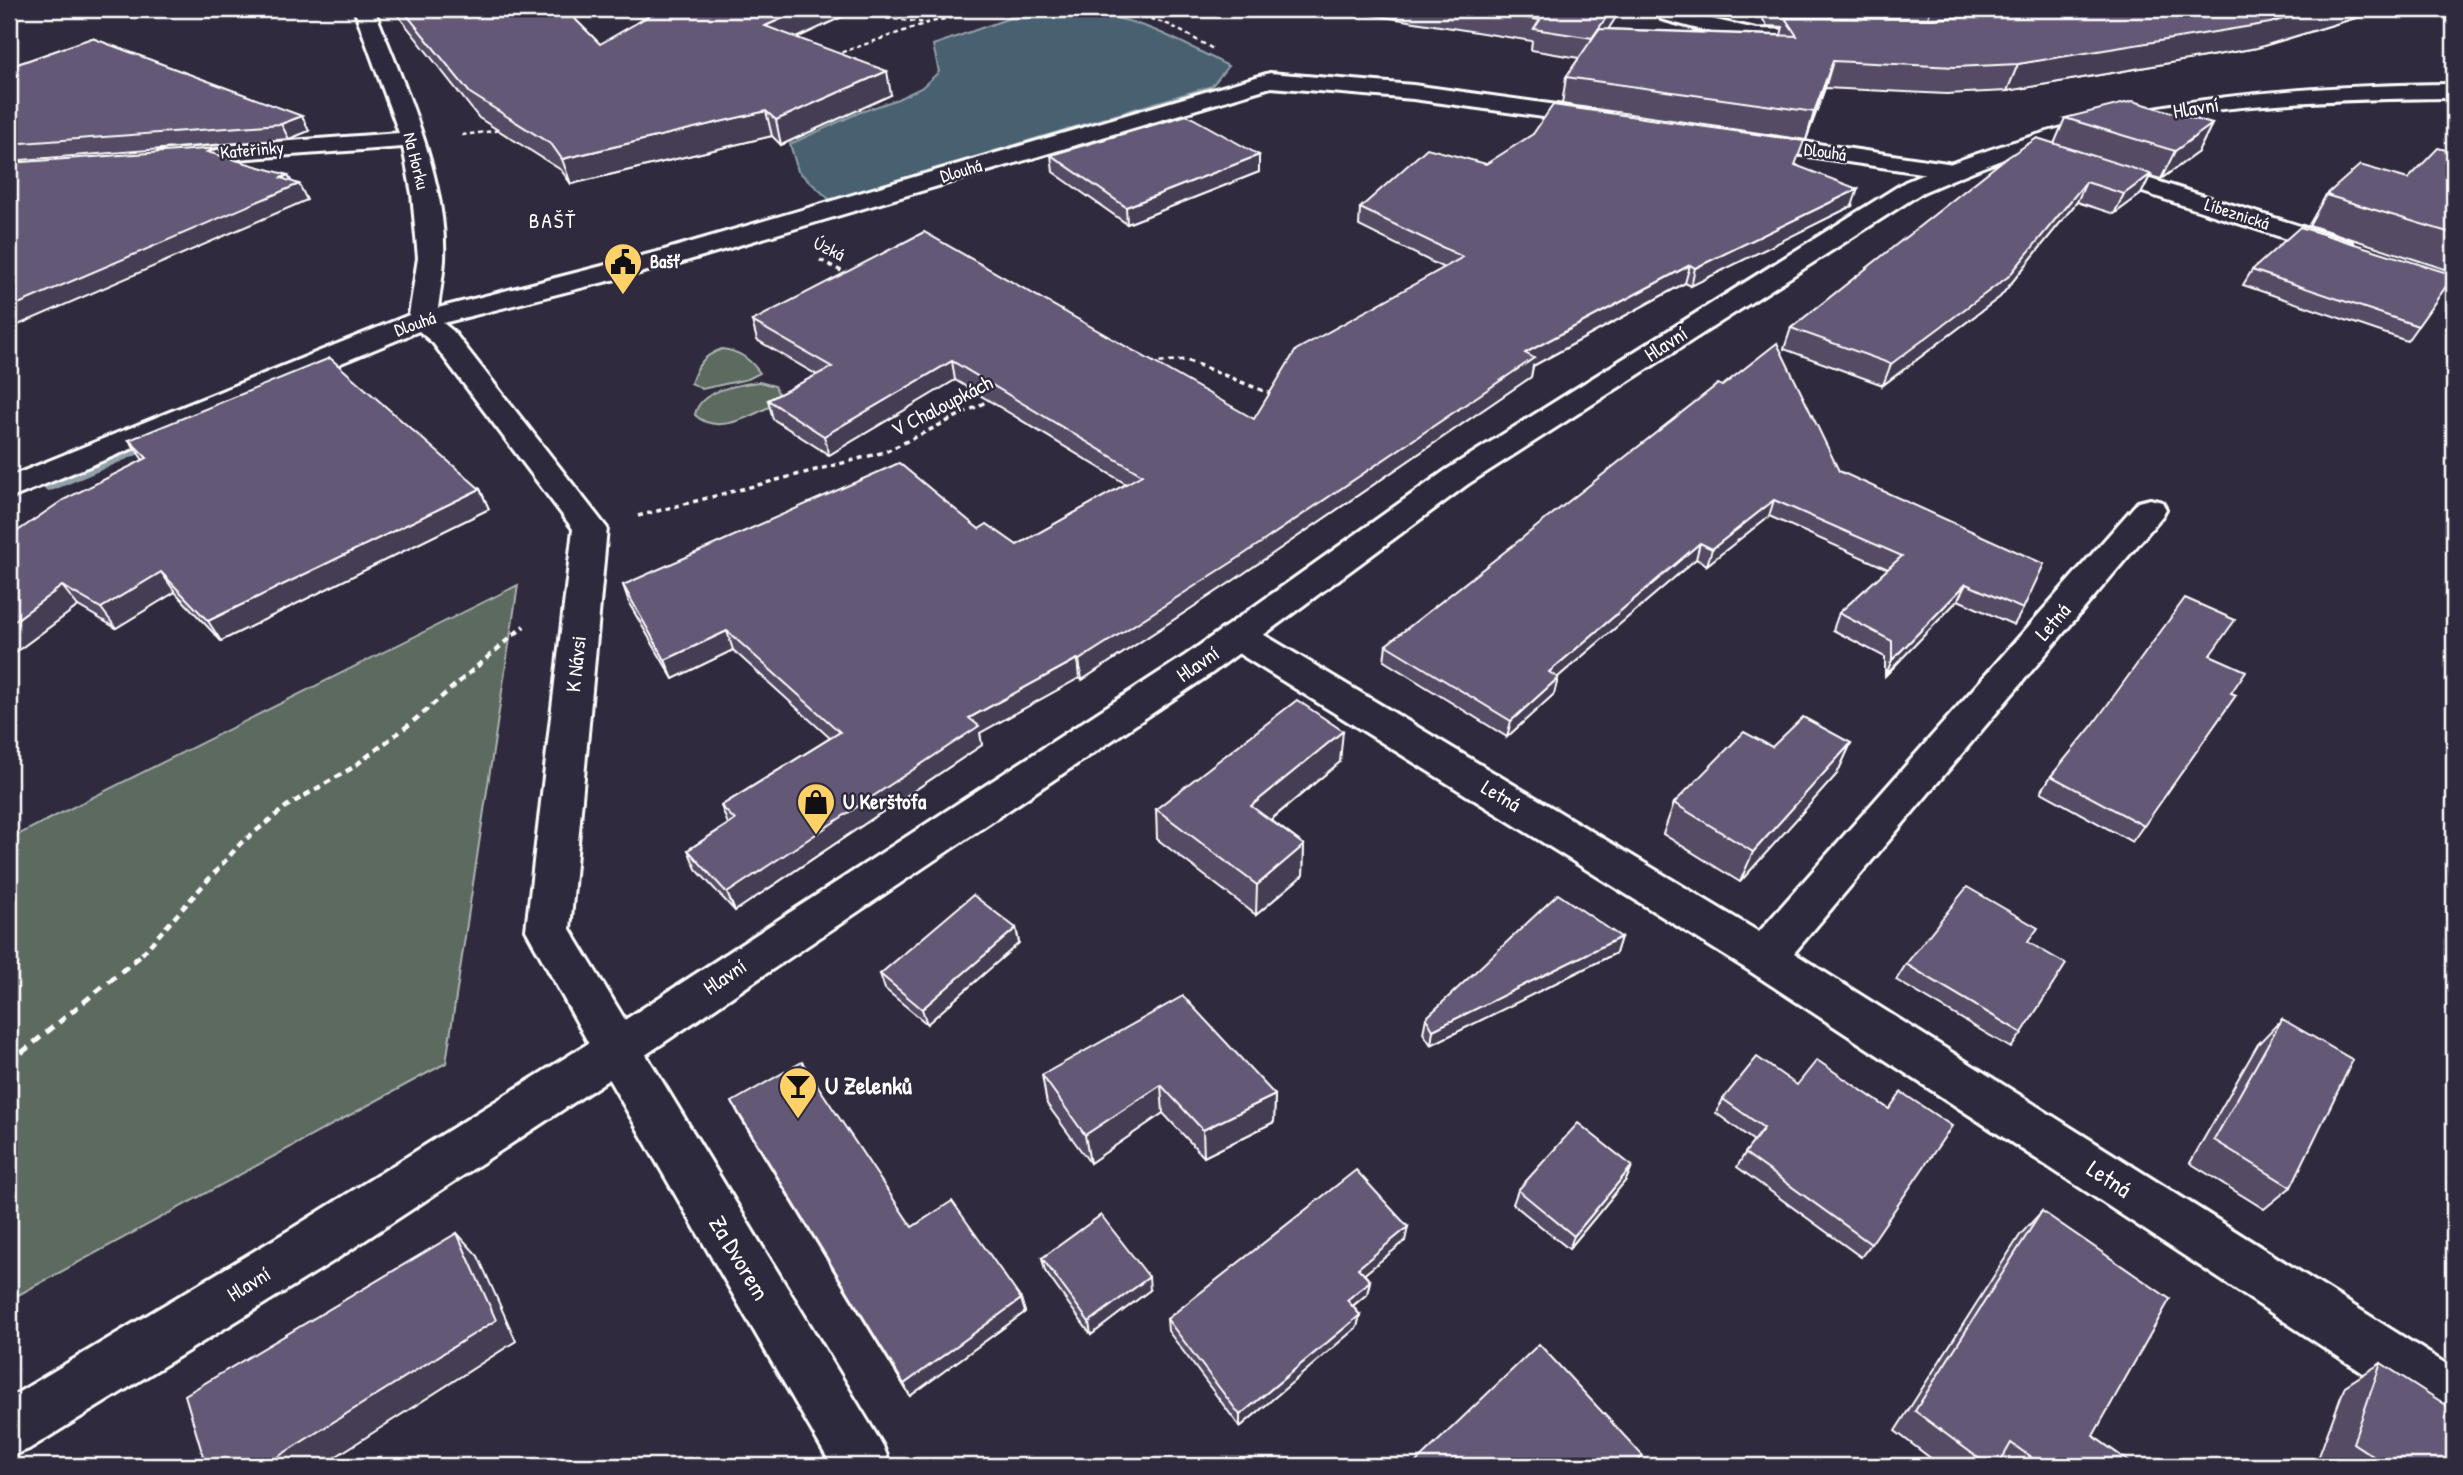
<svg xmlns="http://www.w3.org/2000/svg" width="2463" height="1475" font-family="'Patrick Hand',sans-serif">
  <rect width="100%" height="100%" fill="#2f2a3d"/>
  <filter id="ink" filterUnits="userSpaceOnUse"><feTurbulence type="fractalNoise" baseFrequency=".0143" numOctaves="2"/><feDisplacementMap in="SourceGraphic" scale="14" xChannelSelector="R" yChannelSelector="G"/><feConvolveMatrix kernelMatrix="1 2 1 2 8 2 1 2 1" color-interpolation-filters="sRGB"/></filter>
  <g filter="url(#ink)">
    <g fill="#5b6a61" stroke="#adb4b0" stroke-width="2">
      <path d="M722,349c17,2 28,10 38,24l-12,6 -46,10 -11,-6c7,-19 12,-27 31,-34z"/>
      <path d="M759,382l16,4 4,9 -2,8c-23,11 -59,34 -82,12 4,-25 42,-30 64,-33z"/>
      <path d="M518,585l-72,478 -437,237v-461z"/>
    </g>
    <path fill="#48616f" stroke="#91a0a9" stroke-width="2" d="M1062,10c69,4 107,25 166,56l-16,20 -382,114 -32,-29 -8,-27 68,-31 40,-14 23,-11 18,-16 -6,-27 77,-27z"/>
    <g fill="none" stroke-linecap="round" stroke-linejoin="round">
      <g fill="#91a0a9" fill-rule="evenodd">
        <path d="M1187,9h14l-13,7 -6,-3z"/>
        <path d="M162,433l8,5 -2,4 -114,48 -6,1 -9,-5 3,-4z"/>
      </g>
      <defs>
        <g id="street">
          <path d="M354,9h20c29,74 74,170 70,251 -1,16 -4,32 -6,48l223,-57 609,-178 143,12 187,26 8,2 4,5 -4,5 -8,2 -187,-26 -142,-12 -592,176 -236,60 10,8 154,197 -37,401 313,517 8,20h-59l-232,-402 -74,-134 47,-401 -140,-186 -14,-12 -410,168v-22l400,-162 9,-57 -6,-64 -9,-47 -235,17 -9,-2 -3,-5 3,-5 9,-2 231,-17z"/>
          <path d="M1662,9h20l-2,3 76,17 50,1 11,6c-16,22 -131,-10 -156,-17l-3,-4z"/>
          <path d="M1750,134l197,29 9,2 3,5 -3,5 -9,2 -205,-31 -4,-5 4,-5z"/>
          <path d="M2096,162l255,80 4,6 -4,6h-18l-246,-80 -3,-5 3,-5z"/>
          <path d="M2150,499l12,3 4,7 -4,7 -368,437 660,416v59l-19,-8 -687,-450 -523,-325 -5,-9 5,-9 13,-3 13,3 508,305 379,-430z"/>
        </g>
        <path id="secondary" d="M2454,84v14c-135,1 -277,6 -407,46 -43,14 -83,30 -124,48l-455,292 -256,189 -580,391 -300,198 -303,187 -20,8v-59l287,-172 304,-190 586,-381 260,-185 459,-288c181,-78 354,-96 549,-98z"/>
      </defs>
      <use href="#street" stroke="#fff" stroke-width="6"/>
      <use href="#secondary" stroke="#fff" stroke-width="6"/>
      <g stroke="#fff" stroke-width="2.5" stroke-dasharray="4.5 3.5" stroke-linecap="butt">
        <path d="M864,9l21,9 41,5"/>
        <path d="M1120,9l50,16 45,25"/>
        <path d="M9,13l16,-4"/>
        <path d="M834,55l93,-32 64,-14"/>
        <path d="M462,135l40,-5"/>
      </g>
      <g stroke="#fff" stroke-width="3.5" stroke-dasharray="5 4.5" stroke-linecap="butt">
        <path d="M820,260l29,15"/>
        <path d="M1150,363l36,-3 88,35"/>
        <path d="M638,516l247,-64 109,-54"/>
      </g>
      <path stroke="#fff" stroke-width="4.5" stroke-dasharray="7 5" stroke-linecap="butt" d="M142,954l99,-111 46,-37 65,-38 58,-44 114,-98"/>
      <path stroke="#fff" stroke-width="5" stroke-dasharray="9 7" stroke-linecap="butt" d="M9,1063l135,-110"/>
      <use href="#street" fill="#2f2a3d" fill-rule="evenodd"/>
      <use href="#secondary" fill="#2f2a3d" fill-rule="evenodd"/>
    </g>
    <g fill="#554c65" stroke="#fff" stroke-width="2">
      <path d="M393,9h172l35,35 196,-6 95,57 -110,50 -9,-9 -201,48 -10,-14 -82,-52z"/>
      <path d="M1335,9h286l-13,20 173,6 2,-8 -16,-1 -11,-17h622l-3,3 -118,36 -250,43 -61,3 -121,-6 -19,52 -244,-36 4,-27 13,-19 -48,-8 1,-9z"/>
      <path d="M92,38l217,93 -20,8 -280,22v-94z"/>
      <path d="M2065,118l147,6 -14,28 -37,27 -11,-3 -9,18 -27,20 -37,-12 -77,95 -117,88 -99,-36 7,-21 263,-184z"/>
      <path d="M2454,152v120l-145,-47 17,-30 82,-16z"/>
      <path d="M1051,155h208v17l-132,52 -74,-52z"/>
      <path d="M1486,164l311,1 55,41 -161,80 -6,-3 -152,83 -2,11 -297,203 -152,100 -3,-2 -99,55 2,12 -247,166 -39,-42 -8,-19 40,-26 -7,-18 109,-68 -97,-88 -60,29 -43,-74 -7,-20 356,-56 38,16 109,-61 -171,-104 -126,75 -56,-36 -5,-19 49,-25 -60,-35 -5,-19 502,98 190,-151 -85,-42 1,-18z"/>
      <path d="M2252,270l202,5 -47,66 -164,-56z"/>
      <path d="M129,440l351,49 9,20 -268,132 -46,-49 -59,36 -38,-22 -69,51v-120l134,-77z"/>
      <path d="M1839,471l184,138 -9,16 -56,-25 -73,76v-19l-52,-27 6,-17 49,-44 -119,-53 -62,49 -11,-6 -138,118 -4,17 -47,43 -123,-76 2,-16z"/>
      <path d="M2211,655l20,38 5,2 -104,147 -91,-50 10,-16z"/>
      <path d="M1851,743l-14,31 -97,108 -77,-48 11,-31 98,-56z"/>
      <path d="M1340,762l-69,58 33,25 -1,30 -47,40 -99,-76 -1,-30z"/>
      <path d="M1016,928l3,15 -92,81 -42,-35 -5,-15z"/>
      <path d="M1621,937l-5,16 -185,92 -8,-12 3,-15z"/>
      <path d="M1906,964l116,69 -11,15 -115,-68z"/>
      <path d="M2282,1019l9,168 -27,22 -74,-46 68,-119z"/>
      <path d="M1042,1075l233,20 -1,27 -70,35 -41,-44 -73,50 -43,-59z"/>
      <path d="M1797,1085l74,159 -10,13 -124,-90 8,-14 9,-12 -38,-28 7,-14z"/>
      <path d="M732,1102l180,125 109,72 4,13 -115,84 -170,-279z"/>
      <path d="M1632,1166l-6,14 -57,69 -56,-45 5,-14z"/>
      <path d="M2042,1211l51,225 42,30h-194l-46,-35 125,-196z"/>
      <path d="M1405,1241l-41,33 6,7 -3,13 -14,12 7,9 -3,12 -117,100 -72,-96 -1,-12z"/>
      <path d="M1042,1258l108,32 -59,45 -46,-64z"/>
      <path d="M2381,1363l73,103h-135l-3,-2 29,-78z"/>
    </g>
    <g fill="#453e52" stroke="#fff" stroke-width="2">
      <path d="M804,9h55l-88,41 -6,-24z"/>
      <path d="M1612,9h9l-32,51 3,-22z"/>
      <path d="M1931,9h150l-156,18z"/>
      <path d="M2316,9h62l-3,3 -118,36 -250,43 11,-27z"/>
      <path d="M1833,61l-8,27 -19,52 8,-28z"/>
      <path d="M887,71l4,24 -110,50 -5,-25z"/>
      <path d="M766,111l6,25 -201,48 -9,-25z"/>
      <path d="M302,116l7,15 -20,8 -8,-15z"/>
      <path d="M2212,124l-14,28 -37,27 14,-28z"/>
      <path d="M219,148l8,15 -20,-11z"/>
      <path d="M1259,155v17l-132,52 -1,-17z"/>
      <path d="M2151,174l-10,20 -27,20 10,-20z"/>
      <path d="M288,175l6,11 5,-2 8,16 -298,129v-21z"/>
      <path d="M2086,182l-9,20 -77,95 -117,88 8,-21z"/>
      <path d="M1858,189l-6,17 -161,80 4,-18z"/>
      <path d="M1690,265l-5,18 -152,83 -2,11 -297,203 -152,100 -3,-20 446,-307z"/>
      <path d="M952,361l3,19 -126,75 -5,-19z"/>
      <path d="M480,489l9,20 -268,132 -13,-20z"/>
      <path d="M1774,500l-5,16 -62,49 5,-16z"/>
      <path d="M1700,543l-4,16 -151,129 4,-16z"/>
      <path d="M161,572l14,20 -59,36 -15,-20z"/>
      <path d="M1966,584l-8,16 -73,76 7,-16z"/>
      <path d="M62,586l16,20 -69,51v-32z"/>
      <path d="M727,631l6,19 -60,29 -8,-19z"/>
      <path d="M1077,659l2,19 -99,55 2,12 -247,166 -8,-18 242,-175z"/>
      <path d="M1558,678l-4,16 -47,43 4,-16z"/>
      <path d="M1343,731l-3,31 -89,74v-30z"/>
      <path d="M1851,743l-14,31 -97,108 13,-30z"/>
      <path d="M1304,845l-1,30 -47,40 1,-30z"/>
      <path d="M1016,928l3,15 -92,81 -5,-15z"/>
      <path d="M1621,937l-5,16 -185,92 2,-15z"/>
      <path d="M1161,1085l2,28 -73,50 -5,-28z"/>
      <path d="M1275,1095l-1,27 -70,35 -1,-27z"/>
      <path d="M1632,1166l-6,14 -57,69 5,-13z"/>
      <path d="M1408,1227l-3,14 -49,40 2,-13z"/>
      <path d="M457,1233l21,23 38,85 -195,125h-58z"/>
      <path d="M1149,1277l1,13 -59,45 -2,-13z"/>
      <path d="M1370,1281l-3,13 -22,18 2,-12z"/>
      <path d="M1021,1299l4,13 -115,84 -6,-12z"/>
      <path d="M1360,1315l-3,12 -117,100v-12z"/>
    </g>
    <g fill="#635875" stroke="#fff" stroke-width="2">
      <path d="M402,9h163l35,35 61,-35h143l-39,17 122,45 -111,49 -10,-9 -204,48 -10,-14 -82,-52z"/>
      <path d="M1467,9h145l-20,29 -58,-9 6,-9z"/>
      <path d="M2051,9h265l-46,14 -252,41 -63,3 -122,-6 -19,51 -248,-35 33,-48 198,7 -12,-18 149,1z"/>
      <path d="M92,38l210,78 -21,8 -272,20v-77z"/>
      <path d="M2133,101l79,23 -37,27 -110,-33z"/>
      <path d="M1553,105l251,36 -9,24 63,24 -163,79 -5,-3 -165,88 9,5 -300,203 -155,99 -2,-1 -108,59 10,8 -252,167 -39,-43 47,-30 -14,-14 119,-74 -113,-101 -62,29 -42,-75 276,-122 80,66 8,-5 30,21 125,-70 -190,-114 -128,75 -56,-36 64,-33 -80,-46 172,-89 330,187 42,-69 167,-93 -103,-49 67,-60 59,16 47,-30z"/>
      <path d="M1187,115l72,40 -133,52 -75,-52z"/>
      <path d="M2037,138l114,36 -27,20 -38,-12 -77,94 -118,88 -100,-36 211,-167z"/>
      <path d="M219,148l-12,4 81,23 -7,3 18,6 -290,124v-145z"/>
      <path d="M2438,148l16,4v82l-128,-39 34,-30 48,14z"/>
      <path d="M2300,227l154,48 -36,51 -166,-56z"/>
      <path d="M1777,343l62,128 205,93 -21,45 -57,-25 -74,76v-19l-53,-28 63,-57 -128,-56 -62,49 -12,-6 -151,129 9,6 -47,43 -125,-76 332,-261 4,2z"/>
      <path d="M330,358l150,131 -272,132 -47,-49 -60,36 -39,-22 -53,39v-88l54,-37 84,-42 -18,-18z"/>
      <path d="M2185,598l50,22 -25,35 36,16 -15,22 5,2 -92,131 -93,-50 41,-50z"/>
      <path d="M1297,700l46,31 -92,75 53,39 -47,40 -101,-76z"/>
      <path d="M1803,717l48,26 -98,109 -79,-49 70,-71 28,15z"/>
      <path d="M1967,887l71,41 -10,14 38,22 -44,69 -116,-69z"/>
      <path d="M1558,894l63,43 -188,93 -7,-12z"/>
      <path d="M973,895l43,33 -94,81 -42,-35z"/>
      <path d="M1183,996l92,99 -72,35 -42,-45 -76,50 -43,-60z"/>
      <path d="M2282,1019l71,41 -62,127 -77,-47z"/>
      <path d="M1757,1057l40,28 20,-25 72,49 12,-17 51,34 -81,118 -126,-91 19,-25 -41,-29z"/>
      <path d="M802,1062l110,165 40,-26 69,98 -117,85 -172,-282z"/>
      <path d="M1578,1123l54,43 -58,70 -56,-46z"/>
      <path d="M1356,1170l52,57 -50,41 12,13 -23,19 13,15 -120,100 -73,-96z"/>
      <path d="M2042,1211l128,88 -77,137 42,30h-92l-32,-23 -13,23h-9l-74,-55z"/>
      <path d="M1101,1215l48,62 -60,45 -47,-64z"/>
      <path d="M457,1233l39,87 -233,146h-57l-21,-71z"/>
      <path d="M1539,1344l104,112 -10,10h-221z"/>
      <path d="M2381,1363l73,47v56h-66l-35,-23z"/>
    </g>
  </g>
  <defs>
    <symbol id="civic-pin" viewBox="-11 -11 22 30"><path d="M0 17L-7.5 6A9.5 9.5 0 1 1 7.5 6Z" fill="#ffd166" stroke="#2f2a3d"/><path d="M-.6-6.5H3V-4.5H.6V-3L4-1V1h2V6H-6V1h2V-1L-.6-3ZM-1.2 2.5V6h2.4V2.5Z" fill="#111"/></symbol>
    <symbol id="shop-pin" viewBox="-11 -11 22 30"><path d="M0 17L-7.5 6A9.5 9.5 0 1 1 7.5 6Z" fill="#ffd166" stroke="#2f2a3d"/><path d="M-5-2.5h2.3a2.7 3.5 0 0 1 5.4 0H5L5.5 6h-11ZM-1.5-2.5h3a1.5 2.3 0 0 0-3 0Z" fill="#111"/></symbol>
    <symbol id="bar-pin" viewBox="-11 -11 22 30"><path d="M0 17L-7.5 6A9.5 9.5 0 1 1 7.5 6Z" fill="#ffd166" stroke="#2f2a3d"/><path d="M-6-5H6L.8 .8V4.5H3.5V6h-7V4.5H-.8V.8Z" fill="#111"/></symbol>
  </defs>
  <g fill-rule="evenodd">
    <use href="#civic-pin" x="601" y="240" width="44" height="60"/>
    <use href="#shop-pin" x="794" y="780" width="44" height="60"/>
    <use href="#bar-pin" x="776" y="1064" width="44" height="60"/>
  </g>
  <g text-anchor="middle" stroke-width="5" stroke-linejoin="round" paint-order="stroke">
    <g font-size="18" fill="#fff" stroke="#2f2a3d">
      <text transform="translate(252 150) rotate(-5)" y="6">Kateřinky</text>
      <text transform="translate(1825 152) rotate(8)" y="6">Dlouhá</text>
      <text transform="translate(416 161) rotate(76)" y="6">Na Horku</text>
      <text transform="translate(961 171) rotate(-16)" y="6">Dlouhá</text>
      <text transform="translate(2237 214) rotate(18)" y="6">Líbeznická</text>
      <text transform="translate(829 249) rotate(26)" y="6">Úzká</text>
      <text transform="translate(415 324) rotate(-19)" y="6">Dlouhá</text>
    </g>
    <g font-size="18" font-weight="bold" fill="#fff" stroke="#2f2a3d" text-anchor="start">
      <text x="650" y="268">Bašť</text>
    </g>
    <g font-size="21" fill="#fff" stroke="#2f2a3d">
      <text transform="translate(2196 108) rotate(-9)" y="7">Hlavní</text>
      <text transform="translate(1666 344) rotate(-33)" y="7">Hlavní</text>
      <text transform="translate(942 406) rotate(-27)" y="7">V Chaloupkách</text>
      <text transform="translate(2053 622) rotate(-49)" y="7">Letná</text>
      <text transform="translate(576 664) rotate(-84)" y="7">K Návsi</text>
      <text transform="translate(1198 664) rotate(-35)" y="7">Hlavní</text>
      <text transform="translate(1501 796) rotate(31)" y="7">Letná</text>
      <text transform="translate(725 977) rotate(-34)" y="7">Hlavní</text>
      <text transform="translate(249 1284) rotate(-32)" y="7">Hlavní</text>
    </g>
    <g font-size="21" letter-spacing="2" fill="#fff" stroke="#2f2a3d">
      <text x="553" y="228">BAŠŤ</text>
    </g>
    <g font-size="21" font-weight="bold" fill="#fff" stroke="#2f2a3d" text-anchor="start">
      <text x="843" y="809">U Kerštofa</text>
    </g>
    <g font-size="24" font-weight="bold" fill="#fff" stroke="#2f2a3d" text-anchor="start">
      <text x="825" y="1094">U Zelenků</text>
    </g>
    <g font-size="24" fill="#fff" stroke="#2f2a3d">
      <text transform="translate(2109 1179) rotate(33)" y="8">Letná</text>
      <text transform="translate(739 1258) rotate(59)" y="8">Za Dvorem</text>
    </g>
  </g>
  <rect width="2463" height="1475" fill="none" stroke="#2f2a3d" stroke-width="35"/>
  <rect x="18" y="18" width="2428" height="1440" fill="none" stroke="#fff" stroke-width="2.5" filter="url(#ink)"/>
</svg>
